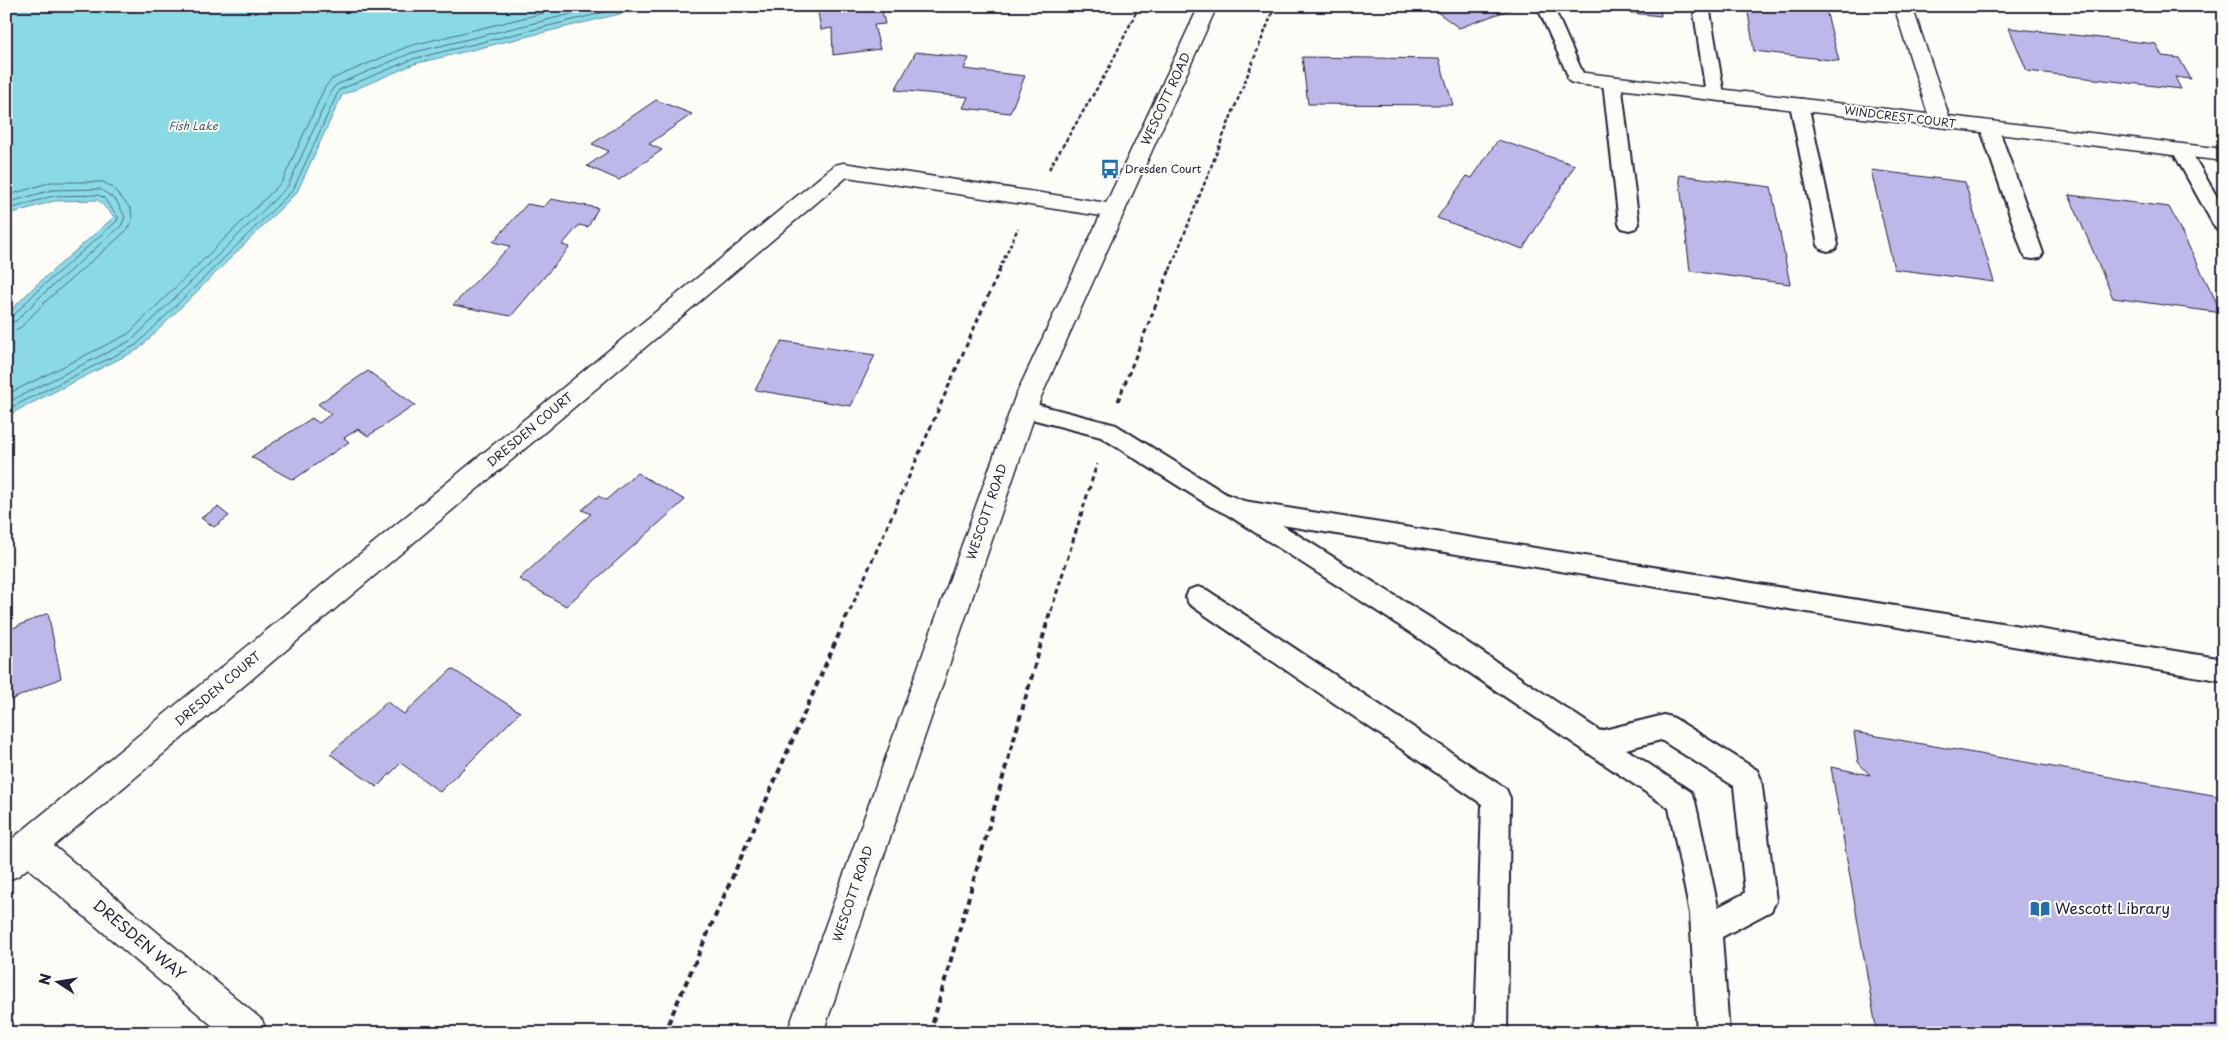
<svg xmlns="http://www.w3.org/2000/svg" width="2230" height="1039" font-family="'Playpen Sans',sans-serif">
  <rect width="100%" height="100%" fill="#fdfcf7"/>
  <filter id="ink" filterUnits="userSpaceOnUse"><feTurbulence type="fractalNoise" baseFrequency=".02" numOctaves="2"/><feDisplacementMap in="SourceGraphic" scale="10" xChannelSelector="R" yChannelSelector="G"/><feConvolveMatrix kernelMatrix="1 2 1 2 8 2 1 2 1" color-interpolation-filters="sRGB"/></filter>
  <g filter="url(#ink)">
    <path fill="#8adae6" stroke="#6090a2" d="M6,6h646l-238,58 -72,31 -45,97 -158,157 -133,67v-101l28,-28 80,-70 -16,-17 -44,1 -48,14z"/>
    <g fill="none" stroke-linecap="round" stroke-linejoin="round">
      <g stroke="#4c6c7f" stroke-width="1">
        <path d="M6,196l45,-14h52l9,5 19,22 1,12 -7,11 -78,68 -26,27 -7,4 -8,1"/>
        <path d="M6,203l46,-13 48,-1 16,11 9,17 -4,9 -79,69 -26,26 -10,3"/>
        <path d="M6,210l47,-14 45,-1 5,2 15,20 -1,4 -79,69 -26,27 -6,1"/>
        <path d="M6,395l122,-61 154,-152 43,-95 7,-8 77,-33 163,-40"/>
        <path d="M6,403l126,-63 156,-154 43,-95 5,-6 75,-32 193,-47"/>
        <path d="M6,410l130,-65 157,-155 46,-100 74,-31 217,-53"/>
      </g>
    </g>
    <g fill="#bcb8ea" stroke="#22223b">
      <path d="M817,6l64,1 4,17 -11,1 6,24 -47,6 -1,-27 -11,2z"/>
      <path d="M1429,6h86l2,1 -58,21z"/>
      <path d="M1583,6h77l1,10 -78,-8z"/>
      <path d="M1747,6h78l14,55 -85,-10z"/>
      <path d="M2009,28l147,16 6,12 17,2 12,21 -16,-2 6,12 -154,-18z"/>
      <path d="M916,52l53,6 -5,11 61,7 -15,37 -47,-5 5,-11 -73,-7z"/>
      <path d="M1302,57l137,2 14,46 -145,-1z"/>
      <path d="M656,100l36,14 -43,30 13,6 -43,30 -32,-14 22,-15 -17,-7z"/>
      <path d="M1498,140l77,25 -52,84 -86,-31 30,-42 5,2z"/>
      <path d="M1871,170l94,12 29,100 -100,-13z"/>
      <path d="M1679,175l92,12 19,97 -100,-13z"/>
      <path d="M2069,195l100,12 53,106 -109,-15z"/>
      <path d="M551,199l47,9 -10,19 -9,-2 -17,20 8,2 -59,69 -58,-11 57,-59 -17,-4 34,-38 17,3z"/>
      <path d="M782,341l93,14 -24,51 -96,-16z"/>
      <path d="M368,371l47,34 -47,31 -10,-7 -14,9 5,4 -56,38 -42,-23 61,-39 7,5 12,-9 -13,-10z"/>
      <path d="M637,473l48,27 -119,106 -47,-27 72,-65 -9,-4 16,-14 8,4z"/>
      <path d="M218,507l11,9 -15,11 -13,-9z"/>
      <path d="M48,613l13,65 -55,24v-71z"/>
      <path d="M452,669l68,43 -80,80 -39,-29 -24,24 -47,-33 57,-52 17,12z"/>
      <path d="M1854,732l370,65v236h-347l-46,-266 39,8 -12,-13z"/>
    </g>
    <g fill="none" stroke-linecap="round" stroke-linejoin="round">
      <defs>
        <g id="lane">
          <path d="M1537,6h16l32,72 -2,4h-12l-2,-4z"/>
          <path d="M1693,6h16l15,88 -3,4h-12l-3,-4z"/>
          <path d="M1612,77l6,1 3,4 18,142 -3,4 -7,2 -7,-2 -3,-4 -16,-142 3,-4z"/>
          <path d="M1799,99l6,1 3,4 30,141 -3,4 -7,2 -7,-2 -3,-4 -28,-141 3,-4z"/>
          <path d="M1989,122l6,1 3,4 45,126 -3,5 -7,1 -7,-1 -3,-5 -43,-126 3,-4z"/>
          <path d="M2181,145l6,1 3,4 34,59v23l-7,-2 -3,-4 -42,-76 3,-4z"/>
          <path d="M1024,401l92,24 110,69 18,7 980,158v22l-942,-156 147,92 171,114 64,-16 10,3 83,52 4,9 15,122 -5,10 -49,26 7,96h-32l-7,-119 -21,-106 -258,-175 -183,-118 -18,-9 -109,-69 -85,-22 -3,-6 3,-6zM1661,740l73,46 11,107 -27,14 -23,-106 -4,-9 -65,-43z"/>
          <path d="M1198,587l9,3 299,199 4,9 -3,235h-32l7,-229 -293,-200 -3,-7 3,-7z"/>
        </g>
        <g id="street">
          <path d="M1894,6h18l37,110 275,33v12l-647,-77 -7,-2 -3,-4 3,-4 7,-2 351,42z"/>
          <path d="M843,163l271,41 8,2 3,5 -3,5 -8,2 -267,-41 -793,669 208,174 5,13h-46l-193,-165 -10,8 -12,5v-37l829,-679z"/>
        </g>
        <path id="secondary" d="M1199,6h18l-176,391 -218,636h-36l228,-636z"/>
      </defs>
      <use href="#lane" stroke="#22223b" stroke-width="4"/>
      <use href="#street" stroke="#22223b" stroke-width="3"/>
      <use href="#secondary" stroke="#22223b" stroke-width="3"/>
      <g stroke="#22223b" stroke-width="2.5" stroke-dasharray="4 2.5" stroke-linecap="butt">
        <path d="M1049,169l60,-101 30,-62"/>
        <path d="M999,270l19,-42"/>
        <path d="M1170,270l105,-264"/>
      </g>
      <g stroke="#22223b" stroke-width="3" stroke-dasharray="5 4" stroke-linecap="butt">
        <path d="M1118,401l52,-132"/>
        <path d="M850,611l150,-342"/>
        <path d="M1051,611l46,-147"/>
      </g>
      <g stroke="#22223b" stroke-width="4" stroke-dasharray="6 4.5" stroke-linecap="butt">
        <path d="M664,1033l186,-424"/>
        <path d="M930,1033l121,-424"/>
      </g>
      <use href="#lane" fill="#fdfcf7" fill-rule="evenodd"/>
      <use href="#street" fill="#fdfcf7" fill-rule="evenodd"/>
      <use href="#secondary" fill="#fdfcf7" fill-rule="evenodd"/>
    </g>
  </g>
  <defs>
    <symbol id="bus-bare" viewBox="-9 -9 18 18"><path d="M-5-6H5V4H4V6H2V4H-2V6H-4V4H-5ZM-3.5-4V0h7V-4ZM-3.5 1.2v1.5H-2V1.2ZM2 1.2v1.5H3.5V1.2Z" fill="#1f6fb2" stroke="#fdfcf7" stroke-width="2.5" paint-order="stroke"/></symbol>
    <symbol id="library-bare" viewBox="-9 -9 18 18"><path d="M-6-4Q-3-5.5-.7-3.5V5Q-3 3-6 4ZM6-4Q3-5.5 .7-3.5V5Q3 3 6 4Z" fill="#1f6fb2" stroke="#fdfcf7" stroke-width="2.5" paint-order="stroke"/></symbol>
  </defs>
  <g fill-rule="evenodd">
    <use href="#bus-bare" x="1096" y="155" width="28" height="28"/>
    <use href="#library-bare" x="2026" y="895" width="28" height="28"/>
  </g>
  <g text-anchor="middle" stroke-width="4" stroke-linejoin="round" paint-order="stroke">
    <g font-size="11" fill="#22223b" stroke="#fdfcf7">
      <text transform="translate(1900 117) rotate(7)" y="4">WINDCREST COURT</text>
    </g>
    <g font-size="11" font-style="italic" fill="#41596e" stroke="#fdfcf7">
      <text x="193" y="130">Fish Lake</text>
    </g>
    <g font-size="11" fill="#22223b" stroke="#fdfcf7" text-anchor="start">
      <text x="1125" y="173">Dresden Court</text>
    </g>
    <g font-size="12" fill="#22223b" stroke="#fdfcf7">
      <text transform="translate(1166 99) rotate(-65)" y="4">WESCOTT ROAD</text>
      <text transform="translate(530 430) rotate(-40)" y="4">DRESDEN COURT</text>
      <text transform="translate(987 512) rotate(-71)" y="4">WESCOTT ROAD</text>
      <text transform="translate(218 689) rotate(-40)" y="4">DRESDEN COURT</text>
      <text transform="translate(853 894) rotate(-71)" y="4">WESCOTT ROAD</text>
    </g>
    <g font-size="15" fill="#22223b" stroke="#fdfcf7" text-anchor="start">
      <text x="2055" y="914">Wescott Library</text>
    </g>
    <g font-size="15" fill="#22223b" stroke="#fdfcf7">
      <text transform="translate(139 940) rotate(40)" y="5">DRESDEN WAY</text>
    </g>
  </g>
  <rect width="2230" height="1039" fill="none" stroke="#fdfcf7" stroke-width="25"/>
  <rect x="12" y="12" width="2205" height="1014" fill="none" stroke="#22223b" stroke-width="2" filter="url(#ink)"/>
  <g transform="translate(58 982) rotate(282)" stroke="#fdfcf7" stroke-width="4" paint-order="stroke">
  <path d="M0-4L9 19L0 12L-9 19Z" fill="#22223b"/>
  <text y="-8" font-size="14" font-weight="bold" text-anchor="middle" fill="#22223b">N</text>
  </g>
</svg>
